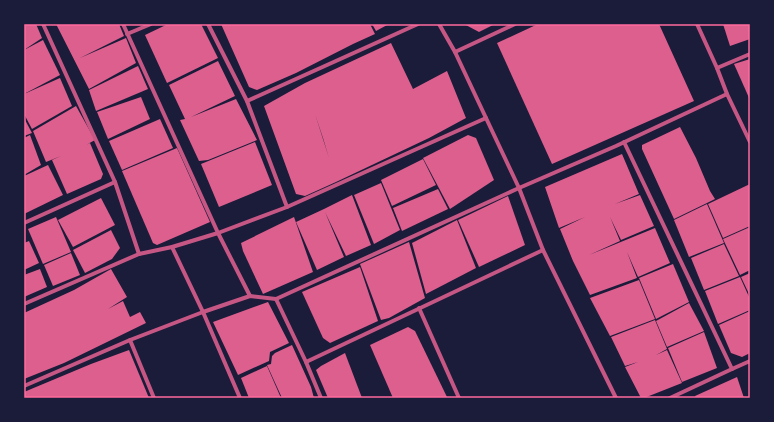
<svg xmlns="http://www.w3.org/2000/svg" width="774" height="422" font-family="'Fira Sans',sans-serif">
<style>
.building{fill:#dd5f8e;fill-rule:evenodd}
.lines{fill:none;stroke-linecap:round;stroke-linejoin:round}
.minor{stroke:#c65784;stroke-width:4}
.neatline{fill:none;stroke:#ff6b9d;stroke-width:1.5}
</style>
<rect width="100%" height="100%" fill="#1b1b3a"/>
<g class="building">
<path d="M24,24H36L42,38L24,50Z"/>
<path d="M56,24H119L124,36L80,58L126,38L136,63L89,89Z"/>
<path d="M168,24H201L218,58L167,83L145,35Z"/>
<path d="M221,24H370L375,34L353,44L296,73L257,90L249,87Z"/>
<path d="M372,24H389L376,31Z"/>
<path d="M464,24H495L479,32Z"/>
<path d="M538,24H659L694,101L552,164L497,43Z"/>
<path d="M723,24H750V39L730,46Z"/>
<path d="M43,40L60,75L24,94V50Z"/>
<path d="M391,43L413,89L447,71L466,118L429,138L336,182L305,196L296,194L264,106L305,83ZM315,114L323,138L329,158Z"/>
<path d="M750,59V100L734,64Z"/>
<path d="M218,61L235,96L191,117L236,99L257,140L208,160L199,161L180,120L185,119L169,85Z"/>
<path d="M138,66L148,89L96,111L89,90Z"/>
<path d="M60,78L72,106L32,129L24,114V94Z"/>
<path d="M141,97L150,119L108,139L97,112Z"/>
<path d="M76,106L95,140L86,145L90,143L103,174L101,179L67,194L52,160L61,156L46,162L33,131Z"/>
<path d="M24,118L32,133L24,136Z"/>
<path d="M160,119L173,148L122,170L109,141Z"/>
<path d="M680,127L696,158L710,191L715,199L707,203L706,202L707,203L674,219L642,149V145Z"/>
<path d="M30,135L41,165L24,175V138Z"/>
<path d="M468,135L476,138L494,180L450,209L423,158Z"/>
<path d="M255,142L272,185L219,207L201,164Z"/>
<path d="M177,148L210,222L157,245L153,243L122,171Z"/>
<path d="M622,154L639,194L615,204L640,195L654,226L621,240L610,217L620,241L589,255L655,228L670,263L638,277L627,252L637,278L590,295L573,261L560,229L585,217L559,228L545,187Z"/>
<path d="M423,159L436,185L392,206L381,180Z"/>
<path d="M48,165L63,195L24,214V176Z"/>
<path d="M381,183L400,230L374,244L354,195Z"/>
<path d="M750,184V226L723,238L708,204Z"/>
<path d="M438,189L448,209L402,231L393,208Z"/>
<path d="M352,195L371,245L346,256L325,212L344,257L317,270L296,222L324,209Z"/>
<path d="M508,196L525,245L479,267L458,220Z"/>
<path d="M101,198L115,225L73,247L58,220Z"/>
<path d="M707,204L724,243L689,257L674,220Z"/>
<path d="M56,217L71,252L43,264L28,229Z"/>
<path d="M294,217L313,272L263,294L243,251L241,243Z"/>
<path d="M457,220L476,268L426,294L412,243Z"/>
<path d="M750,227V270L740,275L723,239Z"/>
<path d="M111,230L120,248L112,259L85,273L73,250Z"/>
<path d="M29,241L39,263L24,270V243Z"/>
<path d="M409,242L425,298L389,318L381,320L360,264Z"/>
<path d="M724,244L739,276L704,290L691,258Z"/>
<path d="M71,253L80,275L53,286L44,265Z"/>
<path d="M673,264L689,302L656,319L639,278Z"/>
<path d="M360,267L378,321L330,343L323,338L302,292Z"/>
<path d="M40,269L47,287L24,297V275Z"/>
<path d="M111,269L127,297L108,309L123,301L130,317L140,312L146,323L64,363L24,379V313L74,290Z"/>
<path d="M750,273V296L741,277Z"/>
<path d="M740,277L750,299V310L718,324L705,291Z"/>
<path d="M639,280L655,319L610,336L590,298Z"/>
<path d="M268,302L289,343L270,352L269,361L238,375L213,322Z"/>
<path d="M689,303L704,331L667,347L656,321Z"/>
<path d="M750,311V353L742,357L731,353L719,325Z"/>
<path d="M655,320L667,349L656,355L667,350L682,383L644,398H641L625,367L638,362L625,366L611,337Z"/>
<path d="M408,327L415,331L447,397L444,398H393L370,345Z"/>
<path d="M704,332L717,368L682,382L668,348Z"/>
<path d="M292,345L311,387L314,398H282L267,365L271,364L272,356L275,353Z"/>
<path d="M129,350L149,398H24V392L91,364Z"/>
<path d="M345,353L362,398H328L316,370L321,366Z"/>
<path d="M267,366L281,398H249L241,378Z"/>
<path d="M737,377L744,398H696L695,396Z"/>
</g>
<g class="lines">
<g class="minor">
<path d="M43,24L115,182L139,254"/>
<path d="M123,24L218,233L250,296"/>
<path d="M208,24L247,101L287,207"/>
<path d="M439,24L455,52L486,118L519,188L543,250L616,398"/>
<path d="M697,24L717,68L727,94L750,142"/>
<path d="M127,34L151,24"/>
<path d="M455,52L515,24"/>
<path d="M717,68L750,54"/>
<path d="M247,101L418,24"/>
<path d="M624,142L732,369"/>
<path d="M24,223L115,182"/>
<path d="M172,247L203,312L240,398"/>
<path d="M276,299L306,362L321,398"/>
<path d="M24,304L139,254L172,247L218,233L287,207L486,118"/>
<path d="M419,308L459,398"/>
<path d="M130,340L154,398"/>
<path d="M306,362L543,250"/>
<path d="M24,386L130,340L203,312L250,296L276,299L519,188L616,146L727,94"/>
<path d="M670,398L732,369L750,361"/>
</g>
</g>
<rect width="774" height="422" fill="none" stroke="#1b1b3a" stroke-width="50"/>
<rect x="25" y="25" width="724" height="372" class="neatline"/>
</svg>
